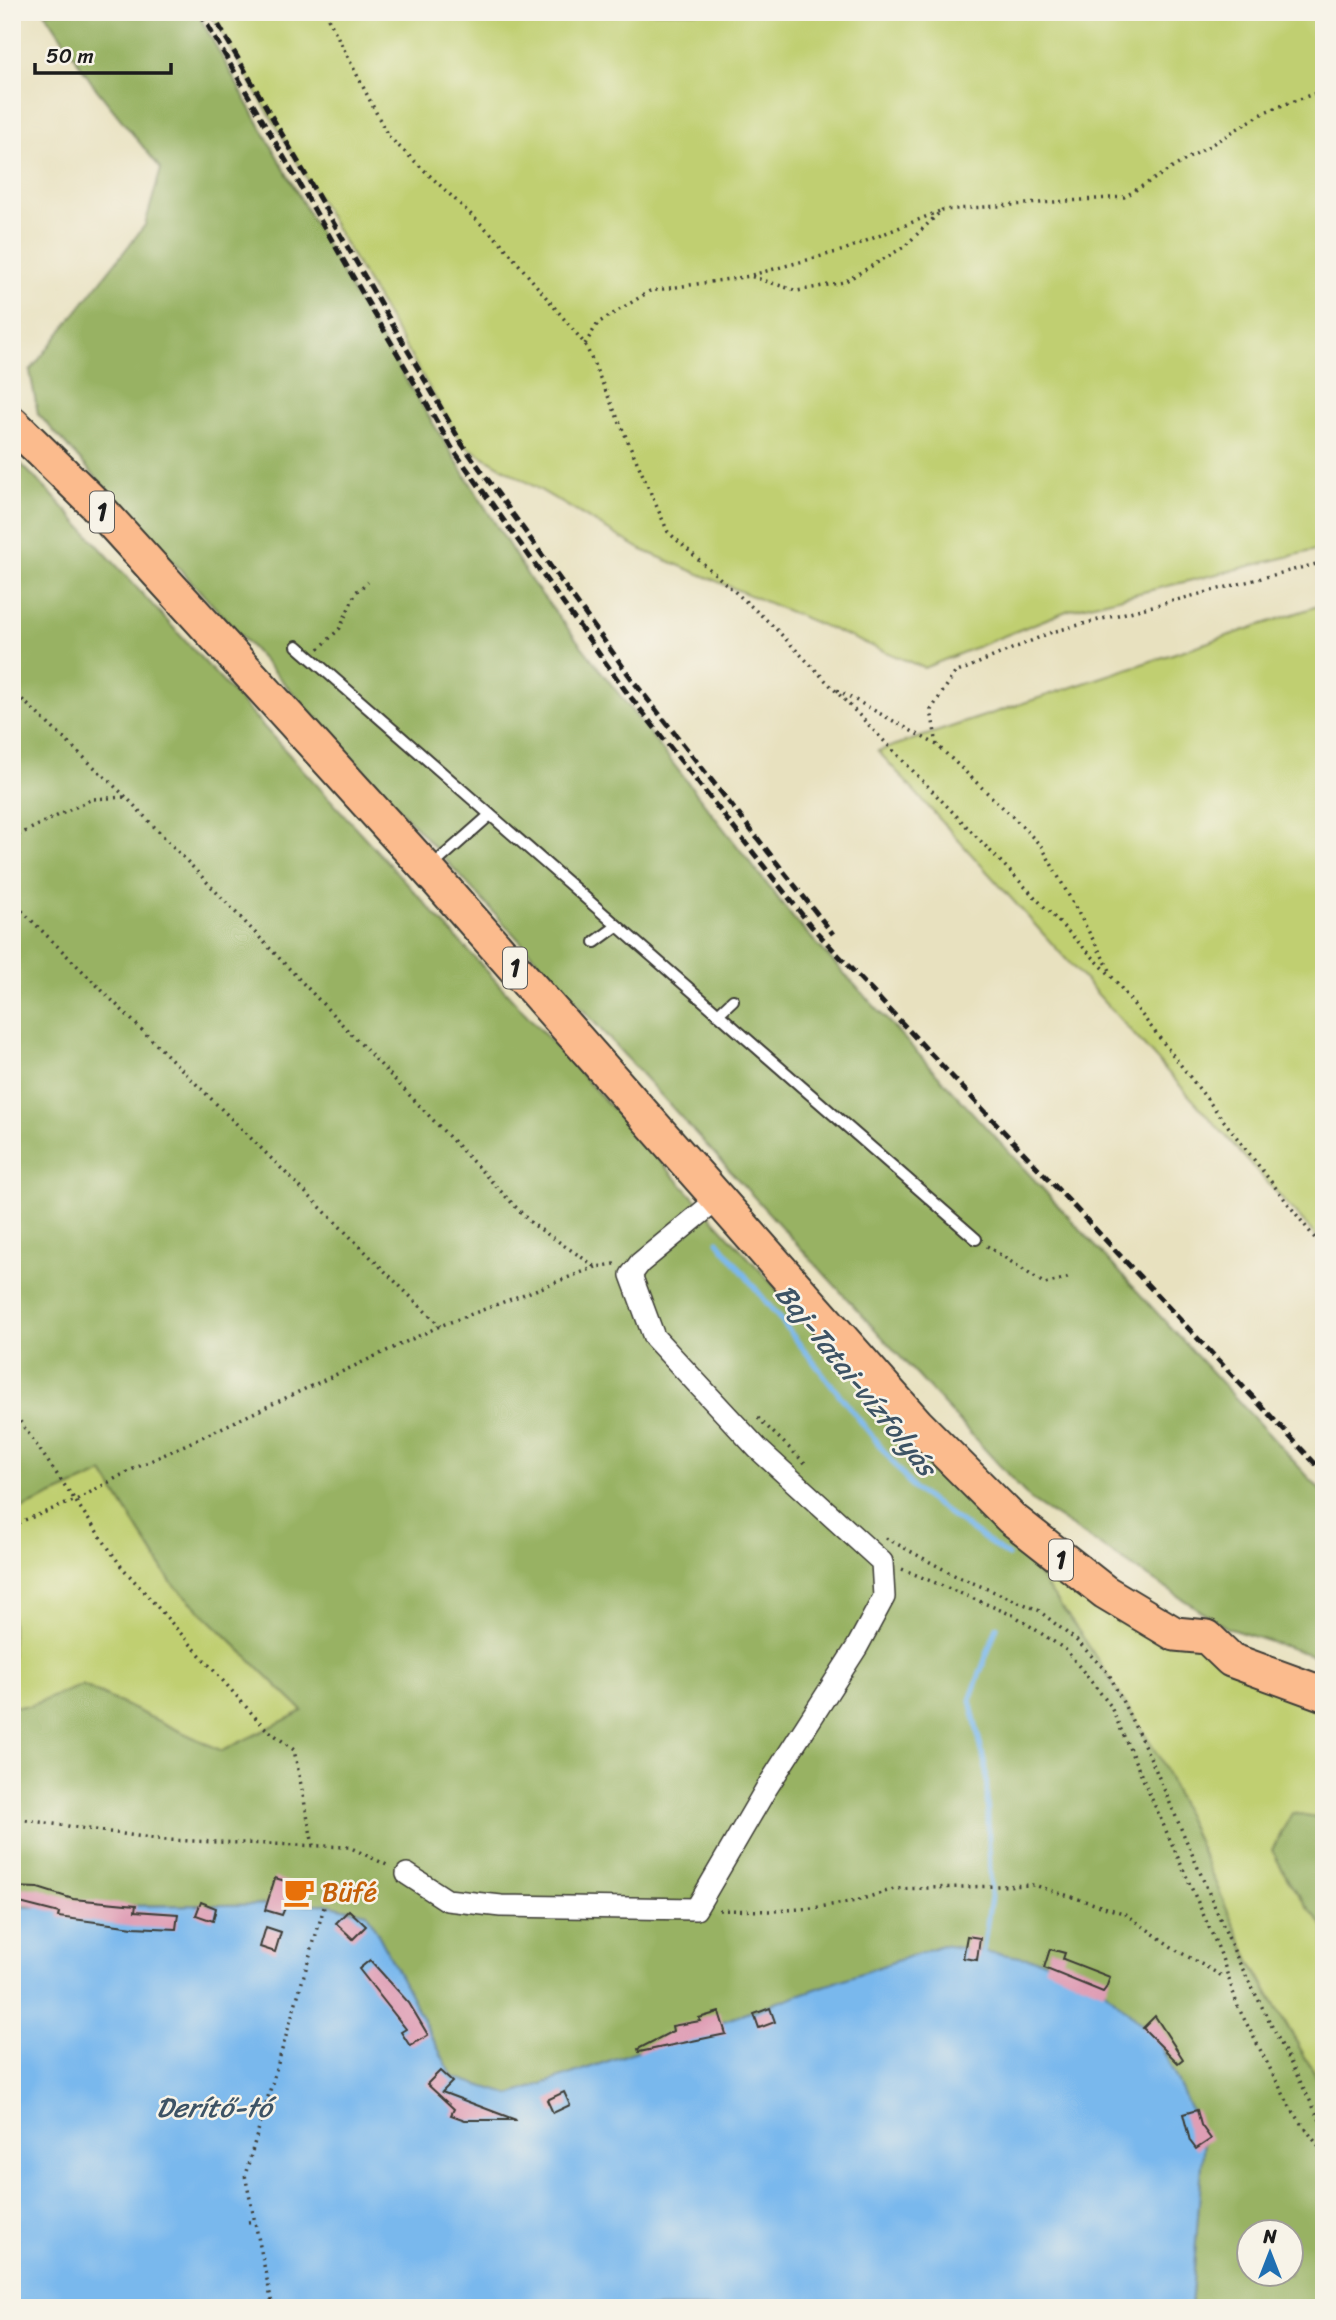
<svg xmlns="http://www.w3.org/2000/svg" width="1336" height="2320" font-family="Sriracha,sans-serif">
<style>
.green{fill:#c0cf71;stroke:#6e7646;stroke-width:2}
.forest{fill:#98b263;stroke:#5a6740;stroke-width:2;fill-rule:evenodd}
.water{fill:#79b8ed;stroke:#4a6a84;stroke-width:2}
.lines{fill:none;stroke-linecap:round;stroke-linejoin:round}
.stream{stroke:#79b8ed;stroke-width:5}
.building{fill:#df9eb5}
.lane-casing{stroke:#3b3a34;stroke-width:14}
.street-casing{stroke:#3b3a34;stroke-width:24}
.primary-casing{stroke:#3b3a34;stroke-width:37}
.path{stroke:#3b3a34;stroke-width:3.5;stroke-dasharray:2 5;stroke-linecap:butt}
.lane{stroke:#fff;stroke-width:10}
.street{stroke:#fff;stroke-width:21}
.primary{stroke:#fbbb8d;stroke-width:33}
.rail{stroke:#1c1c1c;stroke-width:5;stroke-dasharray:10 5;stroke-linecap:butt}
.labels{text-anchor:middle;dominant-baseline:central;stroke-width:5;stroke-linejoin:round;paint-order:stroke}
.shield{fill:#f7f3e8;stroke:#5e5c59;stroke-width:2}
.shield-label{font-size:24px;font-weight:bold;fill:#1c1c1c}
.food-label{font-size:26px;fill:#c56008;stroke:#f7f3e8;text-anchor:start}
.water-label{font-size:28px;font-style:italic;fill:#3d5365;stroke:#f7f3e8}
</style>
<rect width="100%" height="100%" fill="#f7f3e8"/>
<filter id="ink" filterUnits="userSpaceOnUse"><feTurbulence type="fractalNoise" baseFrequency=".0143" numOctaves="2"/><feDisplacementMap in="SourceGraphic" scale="14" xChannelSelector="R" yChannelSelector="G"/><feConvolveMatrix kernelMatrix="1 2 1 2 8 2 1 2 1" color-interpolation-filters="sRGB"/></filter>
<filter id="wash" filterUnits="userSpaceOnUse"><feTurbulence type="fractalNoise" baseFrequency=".00686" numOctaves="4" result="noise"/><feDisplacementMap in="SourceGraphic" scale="28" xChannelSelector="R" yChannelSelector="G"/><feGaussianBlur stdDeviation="1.57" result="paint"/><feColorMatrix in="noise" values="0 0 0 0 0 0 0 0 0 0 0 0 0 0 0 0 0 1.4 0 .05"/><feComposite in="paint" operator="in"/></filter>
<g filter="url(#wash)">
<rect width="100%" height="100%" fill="#e8e1bf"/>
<g class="green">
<path d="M216,12H1324V548L1069,610L924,668L642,550L462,444L213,18Z"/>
<path d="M1324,604V1245L878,751Z"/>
<path d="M103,1473L171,1582L304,1712L222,1751L82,1685L30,1706H12V1513Z"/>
<path d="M1004,1528L1075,1571L1324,1694V2090Z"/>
</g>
<g class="forest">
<path d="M45,12H197L359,304L531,581L794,919L1324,1494V1659L1227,1628L1032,1501L38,414L30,371L145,225L161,169L94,86Z"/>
<path d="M12,455L53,496L841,1359L1002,1524L1085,1640L1161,1760L1252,1965L1324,2090V2308H1191L1204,2138L942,1945L511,2095L453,2078L367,1913L325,1904L12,1907V1706H30L82,1685L222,1751L303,1711L171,1582L103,1473L12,1513ZM1248,2232H1290V2274H1248Z"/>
<path d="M1292,1813L1324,1818V1928L1289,1882L1272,1850Z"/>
</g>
<path class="water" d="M325,1904L367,1913L453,2077L511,2095L942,1945L1079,1966L1158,2040L1204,2138L1191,2308H12V1907Z"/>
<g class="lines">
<g class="stream">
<path d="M718,1241L914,1489L1008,1556"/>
<path d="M982,1957L991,1897L986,1769L970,1700L997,1627"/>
</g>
</g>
<g id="blocks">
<g class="building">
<path d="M275,1878L295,1884L282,1915L265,1910Z"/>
<path d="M12,1887L38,1888L73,1899L136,1905L135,1911L178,1914L176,1929L133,1927L58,1917L59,1913L12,1901Z"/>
<path d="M201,1902L216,1908L213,1921L196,1915Z"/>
<path d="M349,1910L366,1926L353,1939L336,1923Z"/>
<path d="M266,1927L281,1932L275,1952L260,1947Z"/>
<path d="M967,1936L980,1938L977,1960L963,1958Z"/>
<path d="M1050,1949L1065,1953L1063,1959L1110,1977L1106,1988L1103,1992L1044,1968Z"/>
<path d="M370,1960L409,2003L428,2035L410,2046L401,2032L406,2029L359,1969Z"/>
<path d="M770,2008L775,2022L759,2028L754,2014Z"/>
<path d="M719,2012L726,2034L639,2052L638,2049L673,2031L672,2026L700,2021L699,2018Z"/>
<path d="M1155,2016L1183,2059L1178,2063L1143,2028Z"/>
<path d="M440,2071L452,2082L442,2092L516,2120H465L451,2115L454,2109L427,2084Z"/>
<path d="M564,2092L570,2105L553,2113L547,2100Z"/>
<path d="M1197,2110L1201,2125L1211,2139L1196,2149L1190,2141L1183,2114Z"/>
</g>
</g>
</g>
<g filter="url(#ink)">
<use href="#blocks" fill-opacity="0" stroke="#3b3a34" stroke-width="2"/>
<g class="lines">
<defs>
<g id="lane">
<path d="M297,646L976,1239"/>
<path d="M430,868L490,815"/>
<path d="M595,942L617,926"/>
<path d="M718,1014L733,1000"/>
</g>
<path id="street" d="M407,1874L447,1900L501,1906L696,1909L766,1789L857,1647L884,1597L882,1562L758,1449L654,1337L631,1275L640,1263L718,1199"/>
<path id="primary" d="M12,423L95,504L428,870L917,1424L1011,1518L1105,1592L1175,1634L1207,1637L1231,1660L1324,1694"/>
</defs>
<use href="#lane" class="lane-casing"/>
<use href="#street" class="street-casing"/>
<use href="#primary" class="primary-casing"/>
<g class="path">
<path d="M325,12L388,136L501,243L585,344L668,532L771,624L1114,979L1324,1250"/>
<path d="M752,275L844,250L940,211"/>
<path d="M585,344L598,323L650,291L750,276L797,291L844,282L904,247L942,210L1124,197L1267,111L1324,90"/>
<path d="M319,649L340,628L356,592L368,582"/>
<path d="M12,690L126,797L531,1223L596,1267L615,1264"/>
<path d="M837,690L937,745L1016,820L1042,847L1112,974"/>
<path d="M937,745L931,710L955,673L1052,632L1324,562"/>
<path d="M12,838L92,799L126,797"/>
<path d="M12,901L440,1326"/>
<path d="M987,1246L1045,1284L1071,1277"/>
<path d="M12,1410L121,1566L264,1727L294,1750L313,1845"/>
<path d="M758,1418L806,1464"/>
<path d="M12,1525L76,1500L129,1471L440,1326L596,1267"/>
<path d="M886,1538L954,1575L1038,1610L1077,1641L1109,1674L1150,1757L1238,1960L1324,2128"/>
<path d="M902,1569L1015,1616L1066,1650L1110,1705L1220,1952L1238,2007L1290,2107L1324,2154"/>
<path d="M12,1818L165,1840L349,1847L389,1866"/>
<path d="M719,1910L774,1911L813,1908L856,1901L894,1889L1034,1885L1126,1914L1176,1950L1224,1977"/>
<path d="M248,2222L255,2221"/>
<path d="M273,2308L245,2175L325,1904"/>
</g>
<use href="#lane" class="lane"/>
<use href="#street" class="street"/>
<use href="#primary" class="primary"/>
<g class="rail">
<path d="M200,12L452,448L625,690L811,926L1324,1473"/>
<path d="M211,12L462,444L634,682L833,934"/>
</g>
</g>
</g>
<defs>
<symbol id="cafe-bare" viewBox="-9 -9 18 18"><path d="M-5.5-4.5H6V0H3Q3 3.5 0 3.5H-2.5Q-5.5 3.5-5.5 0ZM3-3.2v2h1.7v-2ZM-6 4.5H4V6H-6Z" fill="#e8710a" stroke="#f7f3e8" stroke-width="2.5" paint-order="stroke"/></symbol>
</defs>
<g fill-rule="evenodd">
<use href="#cafe-bare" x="277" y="1870" width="44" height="44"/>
</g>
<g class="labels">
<g class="shield">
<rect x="90" y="491.5" width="24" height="41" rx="5"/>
<rect x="503" y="947.5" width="24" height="41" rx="5"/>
<rect x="1049" y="1539.5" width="24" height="41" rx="5"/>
</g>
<g class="shield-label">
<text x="102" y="512">1</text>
<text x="515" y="968">1</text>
<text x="1061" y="1560">1</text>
</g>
<g class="food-label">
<text x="322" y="1892">Büfé</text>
</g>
<g class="water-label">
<text transform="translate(856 1380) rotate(51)">Baj-Tatai-vízfolyás</text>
<text x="214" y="2107">Derítő-tó</text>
</g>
</g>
<rect width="1336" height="2320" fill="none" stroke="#f7f3e8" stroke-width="42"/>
<g transform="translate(1270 2253)"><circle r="33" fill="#f7f3e8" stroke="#9f9d96" stroke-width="2"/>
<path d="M0-5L12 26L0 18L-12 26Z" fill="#1f6fb2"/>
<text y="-10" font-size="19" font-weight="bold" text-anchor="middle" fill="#1c1c1c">N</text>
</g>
<path d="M35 63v10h136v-10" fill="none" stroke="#1c1c1c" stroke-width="3.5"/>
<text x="46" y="63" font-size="21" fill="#1c1c1c" stroke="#f7f3e8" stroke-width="5" paint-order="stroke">50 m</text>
</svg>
